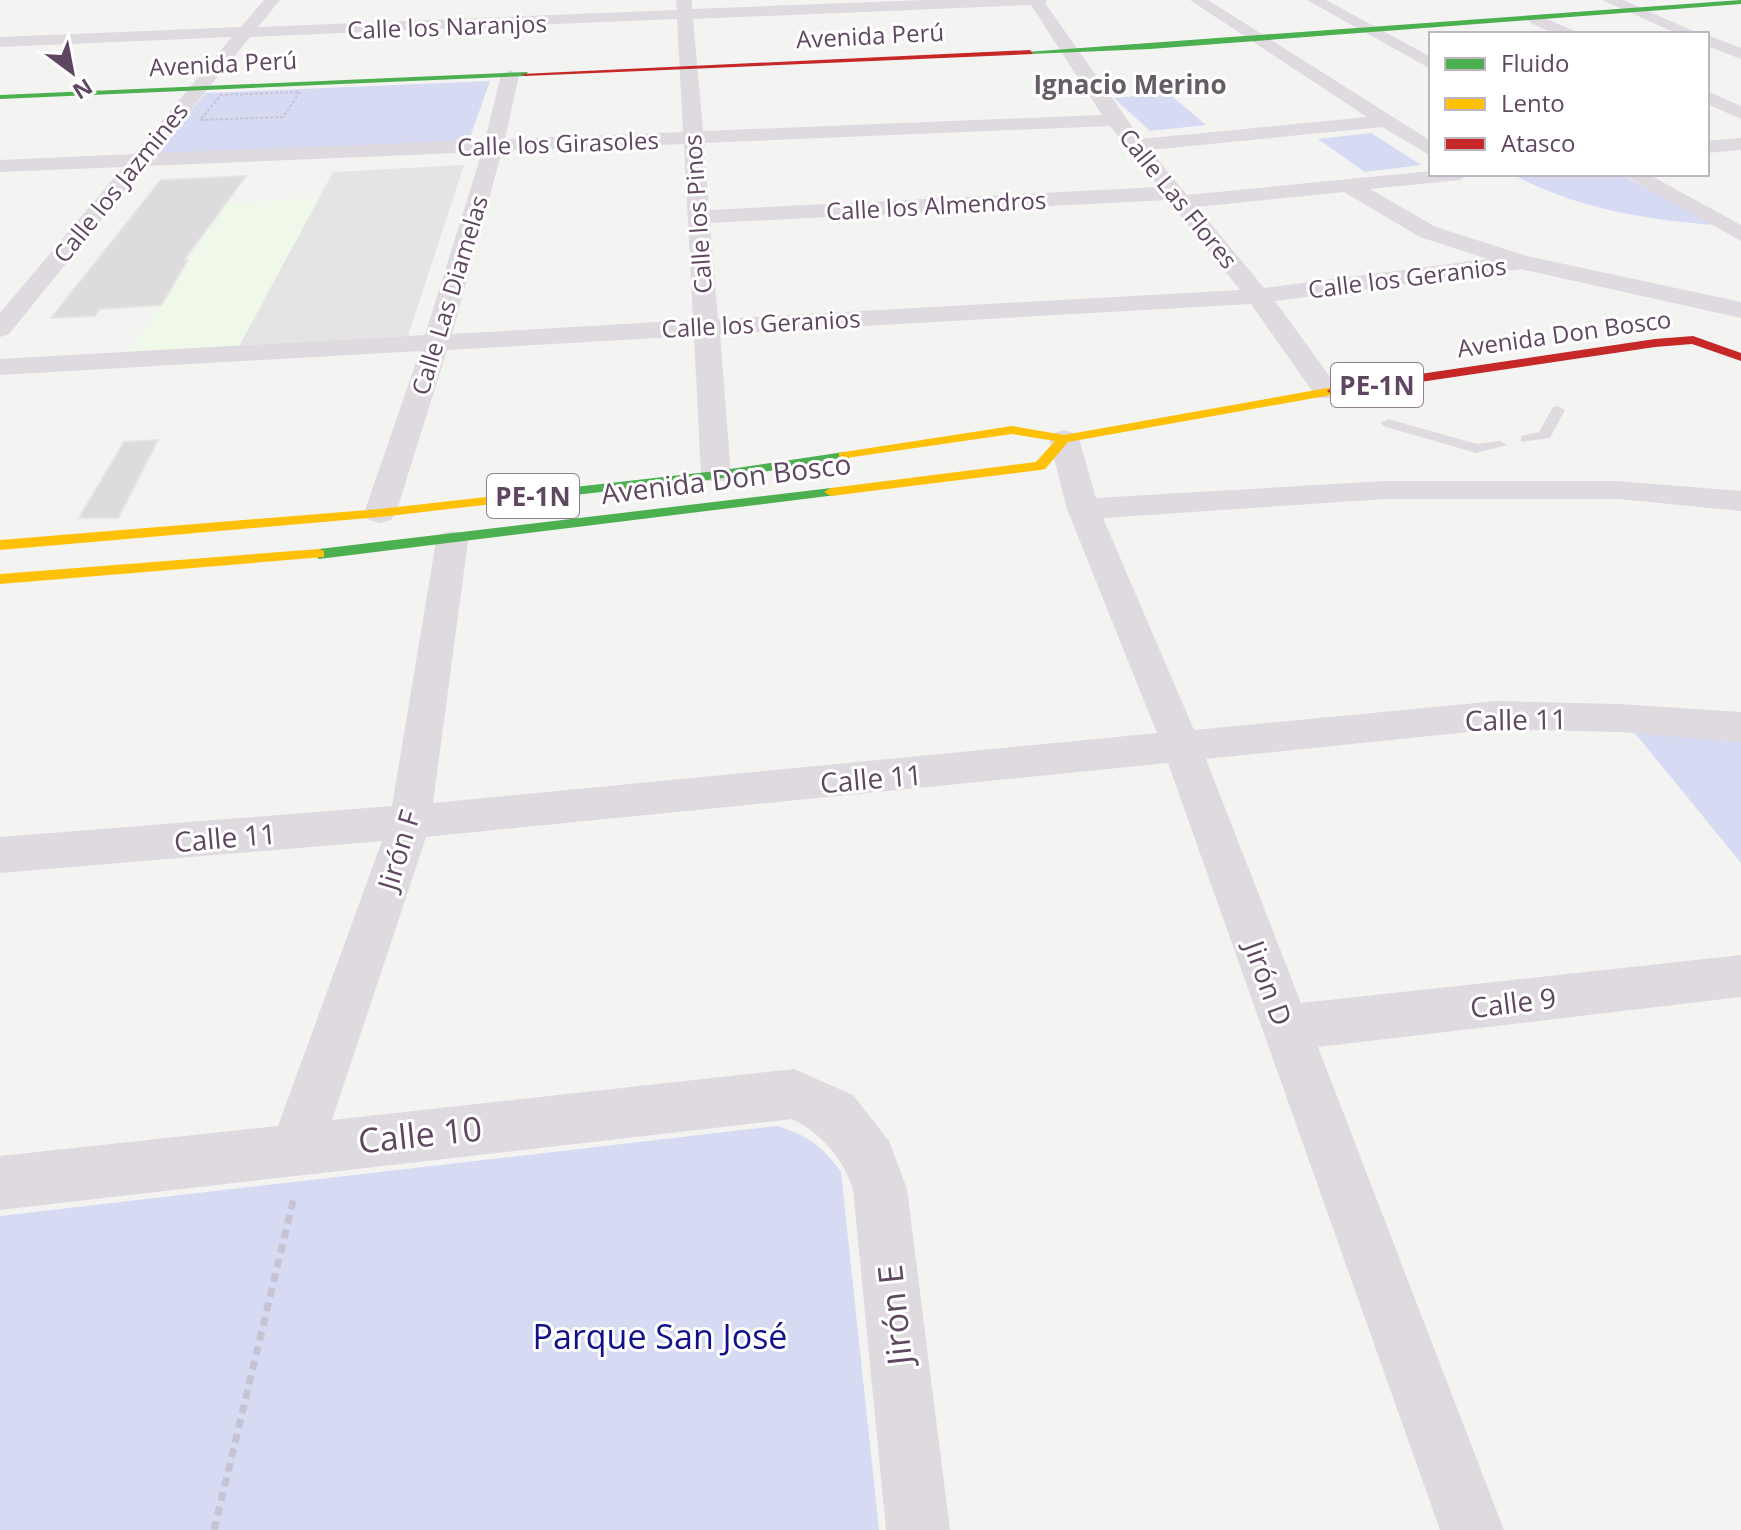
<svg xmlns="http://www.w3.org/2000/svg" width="1741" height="1530" font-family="'Open Sans',sans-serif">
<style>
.education{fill:#e5e4e5}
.medical{fill:#f0f8e9}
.green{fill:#d6daf3}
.building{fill:#dedbde;stroke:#e5e4e5;stroke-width:2}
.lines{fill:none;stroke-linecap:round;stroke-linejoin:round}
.path-far1{stroke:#c6c3d2;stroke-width:2;stroke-dasharray:3 2;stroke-linecap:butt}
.path{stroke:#c6c3d2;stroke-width:7;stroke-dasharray:9 6;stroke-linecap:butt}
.lane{fill:#dfdadf;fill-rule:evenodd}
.street{fill:#dfdadf;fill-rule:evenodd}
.fast{fill:#4caf50;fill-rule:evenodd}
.slow{fill:#ffc107;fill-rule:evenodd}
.jam{fill:#c62828;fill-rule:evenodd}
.labels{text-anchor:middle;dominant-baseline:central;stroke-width:6;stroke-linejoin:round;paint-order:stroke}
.far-street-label{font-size:24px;fill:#604761;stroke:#fff}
.far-neighbourhood-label{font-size:26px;font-weight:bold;fill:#675d67;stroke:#fff}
.shield{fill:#fff;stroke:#907e90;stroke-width:2}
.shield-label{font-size:26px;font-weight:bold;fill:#604761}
.street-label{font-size:28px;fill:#604761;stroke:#fff}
.near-street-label{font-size:34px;fill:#604761;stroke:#fff}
.near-park-label{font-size:34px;fill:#10128a;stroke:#fff}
</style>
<rect width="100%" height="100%" fill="#f3f3f2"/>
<path class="education" d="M464,165L408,336L239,346L333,172Z"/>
<path class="medical" d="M319,198L239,346L129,352L226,203Z"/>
<g class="green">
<path d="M490,81L468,143L151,157L206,93Z"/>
<path d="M1168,93L1206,125L1150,131L1114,98Z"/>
<path d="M1371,133L1421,165L1365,172L1318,139Z"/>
<path d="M1512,174H1620L1717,225C1646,220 1575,208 1512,174Z"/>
<path d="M1635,733L1741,742V863Z"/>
<path d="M777,1126C807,1135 823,1147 841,1172L879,1530H0V1216Z"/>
</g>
<g class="building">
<path d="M246,176L184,260H188L161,305L100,309L95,316L51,318L161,180Z"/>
<path d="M158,440L118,518H79L124,442Z"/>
</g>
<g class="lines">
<path class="path-far1" d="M300,92L283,117L200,120L221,95Z"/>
<path class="path" d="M214,1530L294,1197"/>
<g class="lane">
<path d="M1558,406L1565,410L1550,438L1521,442V436L1539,432L1553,407Z"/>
<path d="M1388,419L1477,444L1500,441L1507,445L1476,453L1383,426L1381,423Z"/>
</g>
<g class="street">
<path d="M264,0H280L258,27L677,10L676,0H692V9L925,0H1047L1045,3L1141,139L1367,117L1190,0H1208L1431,141V156L1382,127L1150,150L1187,195L1431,171V174H1470L1460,180L1370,189L1436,227L1527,256L1741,302V318L1521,269L1275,301L1341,392L1337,398H1317L1251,304L720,334L731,475L727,481H705L701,475L694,336L447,350L396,513L391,520L380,523L369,520L364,513L420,351L0,375V359L425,335L482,152L145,166L9,334L0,337V313L123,167L0,172V160L134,154L232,37L0,47V37L241,27ZM1031,5L1102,115L703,131L693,19ZM677,19L683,132L505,139L519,75L510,70L501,75L485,140L156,153L250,37ZM1110,126L1159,187L709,210L704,143ZM684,144L693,320L452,334L502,151ZM1344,192L1420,237L1488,259L1264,288L1197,207ZM1168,200L1240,290L718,319L710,223Z"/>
<path d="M1307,0H1326L1431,57V69Z"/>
<path d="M1602,0H1623L1700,34H1678Z"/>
<path d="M1537,15L1575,31L1577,34H1555L1531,23L1529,20Z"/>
<path d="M1707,35L1741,48V59L1707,46Z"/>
<path d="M1707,91L1741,106V119L1707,104Z"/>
<path d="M1741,138V150L1707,153V141Z"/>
<path d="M1622,174H1648L1741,225V241Z"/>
<path d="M1064,430L1074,433L1079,439L1096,498L1386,481H1618L1741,491V511L1618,499H1386L1103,518L1194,730L1497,701L1619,704L1741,712V742L1619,732L1497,729L1206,759L1301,1003L1741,955V997L1318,1047L1504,1530H1440L1168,763L426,837L332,1120L794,1069L853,1095L889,1141L907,1189L950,1530H886L853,1189C843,1158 821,1133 792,1119L0,1210V1156L278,1126L382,841L0,873V837L392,806L436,541L440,534L452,531L464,534L468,541L433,803L1157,733L1067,509L1049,439L1054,433Z"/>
</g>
<g class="fast">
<path d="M1741,0V4L1150,49L1030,54L1026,52Z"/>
<path d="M528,72L525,76L0,99V95Z"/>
<path d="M844,452L849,453V459L716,479L522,501L515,497L522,493L716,471Z"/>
<path d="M831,488L836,489V495L319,559L312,554L319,549Z"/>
</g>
<g class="slow">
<path d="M1333,387L1339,391L1337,394L1068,442L1045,469L1040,470L831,496L824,492L831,488L1036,462L1055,441L1012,434L839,459V453L844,452L1012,426L1064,435Z"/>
<path d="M522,493L529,497L527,500L380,517L0,550V540L380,509Z"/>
<path d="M319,549L324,551V557L0,584V574Z"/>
</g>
<g class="jam">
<path d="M1030,50L1033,54L525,76L521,74Z"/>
<path d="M1693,336L1741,353V361L1692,344L1655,347L1333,395L1327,391L1333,387L1655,339Z"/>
</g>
</g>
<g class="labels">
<g class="far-street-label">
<text transform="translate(447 26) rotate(-2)">Calle los Naranjos</text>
<text transform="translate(870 35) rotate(-3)">Avenida Perú</text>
<text transform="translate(223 63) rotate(-3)">Avenida Perú</text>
<text transform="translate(558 143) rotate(-2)">Calle los Girasoles</text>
<text transform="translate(120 182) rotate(-51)">Calle los Jazmines</text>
<text transform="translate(1179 198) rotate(51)">Calle Las Flores</text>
<text transform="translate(936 205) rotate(-3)">Calle los Almendros</text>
<text transform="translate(697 214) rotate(-94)">Calle los Pinos</text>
<text transform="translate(1407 277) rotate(-7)">Calle los Geranios</text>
<text transform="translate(449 295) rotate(-73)">Calle Las Diamelas</text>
<text transform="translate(761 323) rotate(-3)">Calle los Geranios</text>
<text transform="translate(1564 333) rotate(-8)">Avenida Don Bosco</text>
</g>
<g class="far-neighbourhood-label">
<text x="1130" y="84">Ignacio Merino</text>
</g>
<g class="shield">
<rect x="1331" y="363" width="92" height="44" rx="6"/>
<rect x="487" y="474" width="92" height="44" rx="6"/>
</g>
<g class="shield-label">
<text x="1377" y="385">PE-1N</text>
<text x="533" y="496">PE-1N</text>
</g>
<g class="street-label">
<text transform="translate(726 478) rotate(-7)">Avenida Don Bosco</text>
<text transform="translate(1516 719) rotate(-1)">Calle 11</text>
<text transform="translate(871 778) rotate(-5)">Calle 11</text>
<text transform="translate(225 837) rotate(-5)">Calle 11</text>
<text transform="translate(398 850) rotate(-73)">Jirón F</text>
<text transform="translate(1269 983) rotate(70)">Jirón D</text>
<text transform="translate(1513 1002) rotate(-7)">Calle 9</text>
</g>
<g class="near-street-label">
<text transform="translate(420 1134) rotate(-6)">Calle 10</text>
<text transform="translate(894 1315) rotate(-96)">Jirón E</text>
</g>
<g class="near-park-label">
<text x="660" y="1336">Parque San José</text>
</g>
</g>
<rect x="1429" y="32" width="280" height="144" fill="#ffffff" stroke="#bfb5c0" stroke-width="2"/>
<rect x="1445" y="58" width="40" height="12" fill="#4caf50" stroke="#bfb5c0" stroke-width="2"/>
<text x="1501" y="72" font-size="24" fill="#604761">Fluido</text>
<rect x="1445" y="98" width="40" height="12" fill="#ffc107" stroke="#bfb5c0" stroke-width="2"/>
<text x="1501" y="112" font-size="24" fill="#604761">Lento</text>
<rect x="1445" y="138" width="40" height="12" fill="#c62828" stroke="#bfb5c0" stroke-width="2"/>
<text x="1501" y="152" font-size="24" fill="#604761">Atasco</text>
<g transform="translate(72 72) rotate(148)" stroke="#ffffff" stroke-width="6" paint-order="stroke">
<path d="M0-6L14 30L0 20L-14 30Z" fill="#604761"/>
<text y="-12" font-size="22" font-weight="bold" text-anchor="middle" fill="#604761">N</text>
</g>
</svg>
